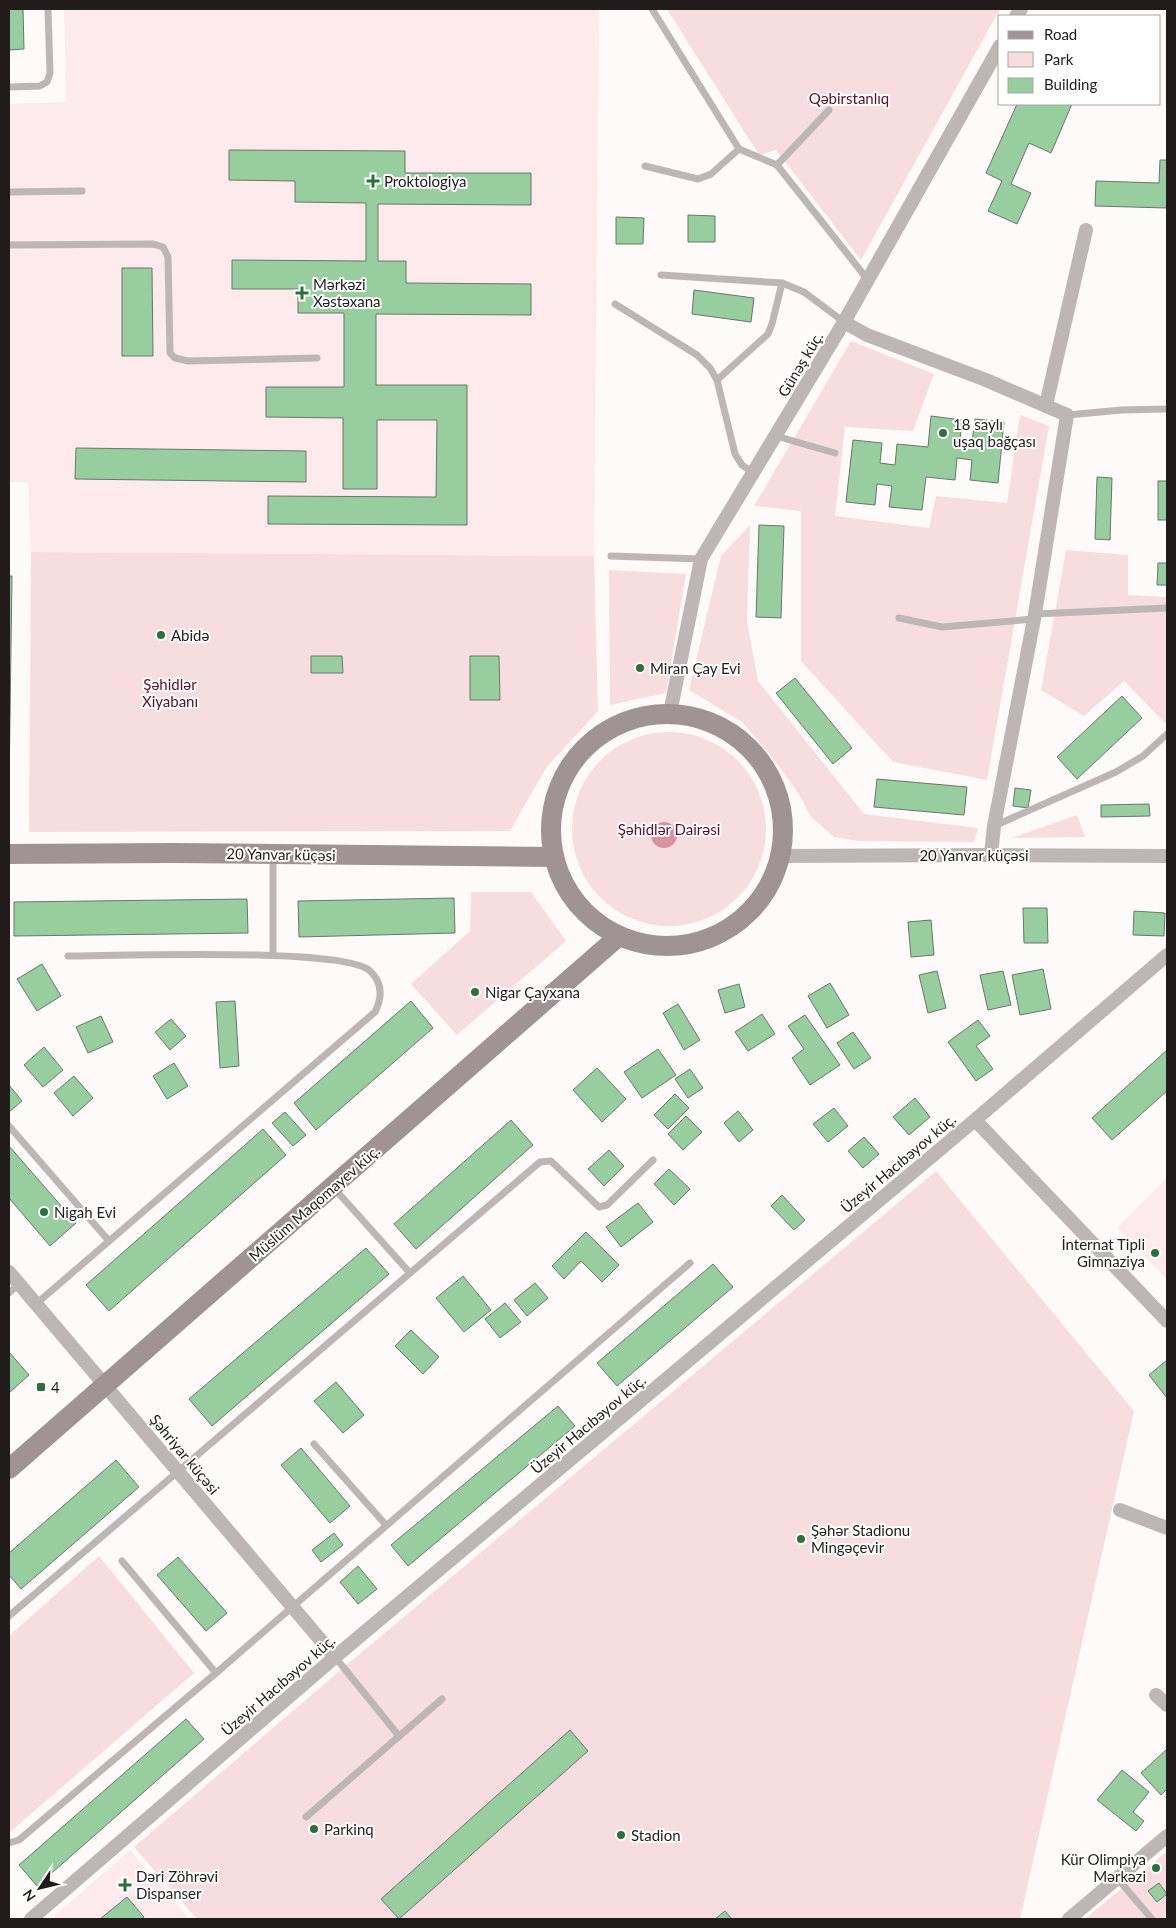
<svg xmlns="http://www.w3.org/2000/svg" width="1176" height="1928" font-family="Lato,sans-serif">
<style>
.built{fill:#fceaec}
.green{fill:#f8dde0}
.water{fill:#da939e}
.building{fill:#97cd9f;stroke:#6a766b}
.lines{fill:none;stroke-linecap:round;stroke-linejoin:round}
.service{stroke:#beb5b6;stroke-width:7}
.minor{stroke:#beb5b6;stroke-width:14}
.secondary{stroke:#a09395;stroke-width:20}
.poi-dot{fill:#2b6f3a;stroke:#fff;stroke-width:2}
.labels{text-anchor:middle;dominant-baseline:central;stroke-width:4;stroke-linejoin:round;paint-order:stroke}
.park-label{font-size:15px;fill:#620d27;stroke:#fff}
.poi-label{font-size:15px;fill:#211b1b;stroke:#fff;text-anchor:start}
.street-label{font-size:15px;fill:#211b1b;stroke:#fff}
</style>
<rect width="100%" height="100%" fill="#fefafa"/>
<g class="built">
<path d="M64,9H599L594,556L31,552L28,482H9V104L66,102Z"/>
<path d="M1167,1178V1279L1117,1228Z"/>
<path d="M130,1850L189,1919H51Z"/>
</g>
<g class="green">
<path d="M667,9H1000L861,260L776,150L759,155Z"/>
<path d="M851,341L934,374L913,431L845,427L835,516L929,528L936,496L1007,503L1020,415L1049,426L987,780L893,762L801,661V511L754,506Z"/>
<path d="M750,525L747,621L758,681L864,814L978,828L974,842L858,841L834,837L811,817L799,794L772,757L742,722L689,690L721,556Z"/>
<path d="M1066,550L1128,555V595L1167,597V721L1165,723L1124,681L1084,716L1041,690Z"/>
<path d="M31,552L594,556L598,711L546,768L510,831L29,832Z"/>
<path d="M609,570L686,574L666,693L610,705Z"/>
<circle cx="669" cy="829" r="97"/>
<path d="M1077,815L1085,837L1012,838Z"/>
<path d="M471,892H531L566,941L457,1035L411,984L470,931Z"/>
<path d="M936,1171L1134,1411L1020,1919H197L134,1847L343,1668Z"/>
<path d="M99,1556L194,1673L10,1832L9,1636Z"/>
<path d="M1167,1851V1919H1085Z"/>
</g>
<circle class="water" cx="664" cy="835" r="13"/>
<g class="building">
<path d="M9,9H23L24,49L9,50Z"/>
<path d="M1017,104H1072L1051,153L1029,143L1011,184L1031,193L1017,224L988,211L1002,181L986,173Z"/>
<path d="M229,150L405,151V173H531V205L378,204V261H406V283L531,284V315L376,314V385H467V525L268,524V496L436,497L437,420H377V489H343V418L266,417V387H344V313H298V289H232V260L366,261V203L295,202V181L229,180Z"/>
<path d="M1160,160H1167V208L1095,206L1096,181L1159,183Z"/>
<path d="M688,215L715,216V242H688Z"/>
<path d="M616,217L644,218L643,244H616Z"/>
<path d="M122,268H152L153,356H122Z"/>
<path d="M694,290L754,298L751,322L692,314Z"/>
<path d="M931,416L962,420L960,440L972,442L975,419L1004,422L998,483L970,480L972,460L957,458L955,480L926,477L922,510L889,507L892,486L877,484L875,505L846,502L853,440L882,443L880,463L895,465L897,444L928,447Z"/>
<path d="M76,448L306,451V482L75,479Z"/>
<path d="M1097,477L1112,478L1110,540L1095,539Z"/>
<rect x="1158" y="481" width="9" height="39"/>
<path d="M759,525L784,526L781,618L756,617Z"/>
<path d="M1158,563H1167V585H1157Z"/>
<path d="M9,576H12L9,786Z"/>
<path d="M311,656H342L343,673H311Z"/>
<path d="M470,656H499L500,700H470Z"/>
<path d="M795,678L852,748L833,764L776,693Z"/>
<path d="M1122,696L1142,718L1077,779L1057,757Z"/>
<path d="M877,779L967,787L964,815L874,807Z"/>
<path d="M1015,788L1031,790L1028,808L1013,806Z"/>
<path d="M1149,804L1150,816L1101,817V805Z"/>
<path d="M454,898L455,933L299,937L298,901Z"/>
<path d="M247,899L248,933L14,936V902Z"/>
<path d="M1023,908H1047L1048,943H1024Z"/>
<path d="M1134,911L1165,913L1164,936L1133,935Z"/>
<path d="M931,920L934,955L911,957L908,922Z"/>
<path d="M42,964L61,996L37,1011L17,979Z"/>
<path d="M1043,969L1051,1009L1020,1015L1012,975Z"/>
<path d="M937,971L946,1008L928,1013L919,975Z"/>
<path d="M1003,971L1011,1005L988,1010L980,975Z"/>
<path d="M830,983L849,1015L827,1028L808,996Z"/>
<path d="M739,984L745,1007L725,1013L718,990Z"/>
<path d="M235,1001L239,1066L220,1068L216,1002Z"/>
<path d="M411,1001L433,1028L316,1130L294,1103Z"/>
<path d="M678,1004L700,1040L684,1050L663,1013Z"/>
<path d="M762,1014L775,1034L748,1051L735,1032Z"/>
<path d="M805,1015L840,1065L810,1085L792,1058L804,1049L788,1026Z"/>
<path d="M101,1016L113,1042L88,1053L76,1027Z"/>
<path d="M171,1019L186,1036L170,1050L155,1032Z"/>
<path d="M978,1020L990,1036L976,1046L993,1069L976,1081L948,1042Z"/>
<path d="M853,1032L871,1058L854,1069L837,1043Z"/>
<path d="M44,1047L63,1070L43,1087L24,1065Z"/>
<path d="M658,1049L676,1075L642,1098L624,1072Z"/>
<path d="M1167,1050V1091L1112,1140L1092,1118Z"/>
<path d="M174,1063L188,1086L167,1099L153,1076Z"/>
<path d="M597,1068L626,1099L602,1122L573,1090Z"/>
<path d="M690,1069L703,1088L688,1098L675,1079Z"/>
<path d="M74,1076L93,1098L73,1116L54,1093Z"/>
<path d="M9,1085L22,1101L9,1112Z"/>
<path d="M675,1094L689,1108L668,1129L654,1115Z"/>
<path d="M915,1098L930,1117L909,1135L893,1117Z"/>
<path d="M834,1108L848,1126L828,1142L813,1124Z"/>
<path d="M738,1111L753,1130L739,1142L724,1123Z"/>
<path d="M285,1112L306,1135L293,1146L272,1123Z"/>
<path d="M686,1116L702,1132L683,1150L668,1134Z"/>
<path d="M511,1120L533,1145L416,1249L394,1224Z"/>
<path d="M263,1129L286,1155L109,1311L86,1285Z"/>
<path d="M864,1137L879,1154L863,1168L848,1151Z"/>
<path d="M9,1146L76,1223L50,1246L9,1198Z"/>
<path d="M609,1150L624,1166L604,1186L588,1169Z"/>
<path d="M669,1169L690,1189L674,1205L654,1184Z"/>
<path d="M782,1195L805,1220L794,1230L771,1206Z"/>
<path d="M638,1203L653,1222L621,1247L606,1227Z"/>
<path d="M586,1232L619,1265L602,1282L581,1261L564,1279L552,1266Z"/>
<path d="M366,1248L389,1274L212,1426L189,1399Z"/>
<path d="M713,1264L733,1287L617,1386L597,1363Z"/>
<path d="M463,1276L491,1310L464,1332L436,1298Z"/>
<path d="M535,1283L548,1298L527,1316L514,1300Z"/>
<path d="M505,1303L521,1322L500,1338L485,1319Z"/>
<path d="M411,1330L439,1357L423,1374L395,1346Z"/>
<path d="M9,1352L29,1375L9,1393Z"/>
<path d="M1167,1360V1398L1149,1375Z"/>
<path d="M336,1382L364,1415L343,1433L314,1401Z"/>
<path d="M558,1406L575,1426L408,1566L391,1545Z"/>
<path d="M301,1448L350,1506L330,1523L281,1465Z"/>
<path d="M116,1460L139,1487L21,1589L9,1575V1553Z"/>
<path d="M334,1533L343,1545L321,1562L312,1550Z"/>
<path d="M178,1557L227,1613L206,1631L157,1575Z"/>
<path d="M358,1566L377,1589L358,1604L340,1582Z"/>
<path d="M186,1719L204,1739L37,1886L19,1865Z"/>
<path d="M570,1730L588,1751L399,1919L381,1899Z"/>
<path d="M1167,1749V1789L1161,1795L1141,1773Z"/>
<path d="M1122,1770L1149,1792L1133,1812L1144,1821L1136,1831L1097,1800Z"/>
<path d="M1159,1883L1167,1894L1157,1902L1148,1891Z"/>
<path d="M127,1897L144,1917L141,1919H100Z"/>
<path d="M725,1911L732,1919H715Z"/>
</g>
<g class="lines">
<g class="service">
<path d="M652,9L739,149"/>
<path d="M9,87L40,86L47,82L50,73L48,9"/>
<path d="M777,165L829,110"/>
<path d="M645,166L698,179L711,174L739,149L777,165L868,280"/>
<path d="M9,192L82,191"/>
<path d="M9,245L153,244L163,247L168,257L170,353L175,358L188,361L317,358"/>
<path d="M661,275L782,283L804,292L844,322"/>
<path d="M615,304L697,355L710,368L717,380L735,454L742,465L753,473"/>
<path d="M717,380L768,334L772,324L782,283"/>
<path d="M1067,415L1122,410L1167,409"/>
<path d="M776,436L835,453"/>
<path d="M611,556L701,559"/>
<path d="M1035,614L1167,608"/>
<path d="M899,618L942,627L1034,619"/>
<path d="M994,826L1116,772L1143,756L1167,734"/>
<path d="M273,955V855"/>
<path d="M9,1126L109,1241"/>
<path d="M333,1187L410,1273"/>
<path d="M9,1293L19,1284"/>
<path d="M36,1304L375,1012C382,998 383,983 370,971C344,947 115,956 68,956"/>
<path d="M314,1444L386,1525"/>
<path d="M122,1561L216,1673"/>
<path d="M9,1616L540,1162L551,1161L599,1207L607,1205L653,1160"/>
<path d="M335,1657L399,1736"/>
<path d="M306,1817L442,1699"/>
<path d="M9,1843L19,1840L216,1673L690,1263"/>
<path d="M1117,1878L1152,1919"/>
</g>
<g class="minor">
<path d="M1016,16L1021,9"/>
<path d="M844,322L867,335L986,380L1067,415L1035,614L994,826L991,855"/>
<path d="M1046,405L1086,230"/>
<path d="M670,713L701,559L844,322L1000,46"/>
<path d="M781,856L991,855L1167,856"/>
<path d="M975,1120L1167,1321"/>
<path d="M9,1272L335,1657"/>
<path d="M1120,1510L1167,1528"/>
<path d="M1156,1695L1167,1705"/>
<path d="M31,1919L335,1657L975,1120L1167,955"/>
<path d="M1069,1919L1167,1836"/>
</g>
<g class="secondary">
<circle cx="667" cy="830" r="116"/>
<path d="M9,854L173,853L554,857"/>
<path d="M9,1469L619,936"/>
</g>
</g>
<g class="poi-dot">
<path d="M370.5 173.5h5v5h5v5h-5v5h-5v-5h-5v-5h5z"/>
<path d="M299.5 285.5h5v5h5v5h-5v5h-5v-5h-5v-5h5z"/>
<circle cx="943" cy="433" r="5"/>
<circle cx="161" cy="635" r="5"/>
<circle cx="640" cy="668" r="5"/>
<circle cx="475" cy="992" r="5"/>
<circle cx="44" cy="1212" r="5"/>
<circle cx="1155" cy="1253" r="5"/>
<rect x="36" y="1382" width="10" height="10" rx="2.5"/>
<circle cx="801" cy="1539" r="5"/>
<circle cx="314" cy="1829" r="5"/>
<circle cx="621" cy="1835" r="5"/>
<circle cx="1156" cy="1868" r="5"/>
<path d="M122.5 1877.5h5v5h5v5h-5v5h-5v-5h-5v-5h5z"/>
</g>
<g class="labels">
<g class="park-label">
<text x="849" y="98">Qəbirstanlıq</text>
<text x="170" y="684">Şəhidlər<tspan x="170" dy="17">Xiyabanı</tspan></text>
<text x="669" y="829">Şəhidlər Dairəsi</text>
</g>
<g class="poi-label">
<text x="384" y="181">Proktologiya</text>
<text x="313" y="284">Mərkəzi<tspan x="313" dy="17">Xəstəxana</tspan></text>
<text x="953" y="424">18 saylı<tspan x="953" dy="17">uşaq bağçası</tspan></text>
<text x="171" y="635">Abidə</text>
<text x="650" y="668">Miran Çay Evi</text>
<text x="485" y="992">Nigar Çayxana</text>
<text x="54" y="1212">Nigah Evi</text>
<text x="1145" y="1244" text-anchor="end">İnternat Tipli<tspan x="1145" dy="17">Gimnaziya</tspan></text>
<text x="51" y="1387">4</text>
<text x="811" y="1530">Şəhər Stadionu<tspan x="811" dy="17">Mingəçevir</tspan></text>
<text x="324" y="1829">Parkinq</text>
<text x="631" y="1835">Stadion</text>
<text x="1146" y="1859" text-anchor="end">Kür Olimpiya<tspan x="1146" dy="17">Mərkəzi</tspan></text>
<text x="136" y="1876">Dəri Zöhrəvi<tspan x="136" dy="17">Dispanser</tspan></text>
</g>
<g class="street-label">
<text transform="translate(800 364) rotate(-59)">Günəş küç.</text>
<text transform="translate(281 854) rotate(1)">20 Yanvar küçəsi</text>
<text x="974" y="855">20 Yanvar küçəsi</text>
<text transform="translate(898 1163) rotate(-40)">Üzeyir Hacıbəyov küç.</text>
<text transform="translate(314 1203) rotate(-41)">Müslüm Maqomayev küç.</text>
<text transform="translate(588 1424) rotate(-40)">Üzeyir Hacıbəyov küç.</text>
<text transform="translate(185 1454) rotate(50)">Şəhriyar küçəsi</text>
<text transform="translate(278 1685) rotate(-41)">Üzeyir Hacıbəyov küç.</text>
</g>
</g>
<rect width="1176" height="1928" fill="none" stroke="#211b1b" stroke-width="20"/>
<rect x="998" y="15" width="162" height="90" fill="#ffffff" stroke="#a6a4a4"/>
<rect x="1008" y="31" width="25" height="8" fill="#a09395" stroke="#a6a4a4"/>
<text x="1044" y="40" font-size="15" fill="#211b1b">Road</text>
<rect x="1008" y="52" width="25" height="15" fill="#f8dde0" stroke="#a6a4a4"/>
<text x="1044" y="65" font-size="15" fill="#211b1b">Park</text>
<rect x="1008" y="78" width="25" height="15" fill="#97cd9f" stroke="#a6a4a4"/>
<text x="1044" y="90" font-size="15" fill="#211b1b">Building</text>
<g transform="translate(40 1888) rotate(235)" stroke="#ffffff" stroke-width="4" paint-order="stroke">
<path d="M0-4L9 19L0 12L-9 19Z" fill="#211b1b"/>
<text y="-8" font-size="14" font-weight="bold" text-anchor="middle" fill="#211b1b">N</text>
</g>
</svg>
